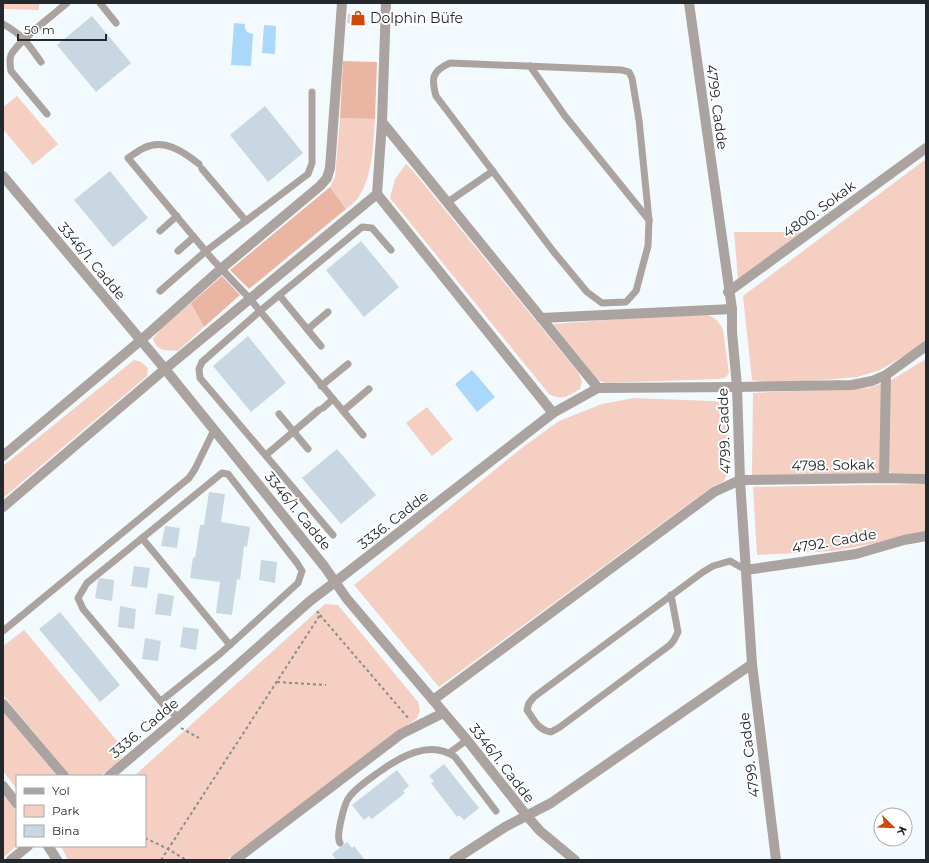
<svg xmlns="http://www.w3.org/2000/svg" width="929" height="863" font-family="Montserrat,sans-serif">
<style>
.green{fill:#f5cfc2}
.forest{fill:#ebb5a3}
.water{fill:#a9d8fa}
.building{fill:#c8d7e2}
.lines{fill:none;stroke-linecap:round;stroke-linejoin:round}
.path{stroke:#868d91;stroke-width:2;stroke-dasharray:3 3;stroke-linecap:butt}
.service{stroke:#aba3a0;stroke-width:7}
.minor{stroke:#aba3a0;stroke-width:10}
.tertiary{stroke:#aba3a0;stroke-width:10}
.labels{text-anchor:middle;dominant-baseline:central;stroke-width:4;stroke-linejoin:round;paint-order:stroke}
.poi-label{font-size:14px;fill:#22282c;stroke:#fff;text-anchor:start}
.street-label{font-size:14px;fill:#22282c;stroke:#fff}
</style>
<rect width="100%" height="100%" fill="#f3fafe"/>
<g class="green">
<path d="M3,3H39V10L3,9Z"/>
<path d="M17,96L58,144L33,165L3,129V107Z"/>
<path d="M340,118L375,119C373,145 373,176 358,198C355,202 350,206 346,209L330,187L335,177Z"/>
<path d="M926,159V341L914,350L880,370L857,377L774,384L752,380L743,296Z"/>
<path d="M406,164L413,171L578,372L582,381L580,389C568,396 562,401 549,394L390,198L395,179Z"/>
<path d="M734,232H803L738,279Z"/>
<path d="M191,303L204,327L178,351C165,350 158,352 153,339L163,326Z"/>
<path d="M704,313C713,317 719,320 723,330L729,373L725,378L717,379L605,383L598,380L553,324Z"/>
<path d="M926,359V474L891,473L887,468L888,382Z"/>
<path d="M134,360L141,362L148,368L147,376L3,498V466Z"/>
<path d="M883,383L880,474L752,475L753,393L869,388Z"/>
<path d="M634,398L712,401L721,402L728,408L727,475L724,481L709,489L439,687L354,585L523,447L559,421L602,404Z"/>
<path d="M427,407L453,439L432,456L406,423Z"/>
<path d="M926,484V536L878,543L833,551L757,555L753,487Z"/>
<path d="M325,604L338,605L418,702L420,710L417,718L226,860H68L61,846H145V776H134Z"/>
<path d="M24,630L123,748C126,760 108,769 100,776H70L3,695V646Z"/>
<path d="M3,712L57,776H17V789L3,771Z"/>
<path d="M3,795L17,812V845L3,858Z"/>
</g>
<g class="forest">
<path d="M343,61L377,62L375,119L340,118Z"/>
<path d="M330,187L346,209L249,289L230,270Z"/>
<path d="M222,276L240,295L204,327L191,303Z"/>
</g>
<g class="water">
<path d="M234,23L245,24C244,30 247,33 253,34L251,66L231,65Z"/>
<path d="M264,25L276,26L275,54L262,53Z"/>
<path d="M472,370L495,397L477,412L455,384Z"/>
</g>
<g class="building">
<path d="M365,13V22L347,23L348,14Z"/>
<path d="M92,16L131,63L96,92L57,45Z"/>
<path d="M265,106L303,153L268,182L230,135Z"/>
<path d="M110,171L148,218L113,247L74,200Z"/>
<path d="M361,241L399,287L364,317L326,270Z"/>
<path d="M248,336L286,383L251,412L213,366Z"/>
<path d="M337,449L376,495L341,524L302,478Z"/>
<path d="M209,492L225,494L221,522L250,527L247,547L244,546L240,580L237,579L232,615L216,613L220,582L190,578L193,557L195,558L200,525H204Z"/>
<path d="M165,526L180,528L177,548L161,546Z"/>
<path d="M261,560L277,562L275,583L259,580Z"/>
<path d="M134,566L150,568L147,588L131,586Z"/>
<path d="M100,578L114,580L112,601L95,598L98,580Z"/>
<path d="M158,593L174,596L171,616L155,614Z"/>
<path d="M120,606L136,609L134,629L118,627Z"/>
<path d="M60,612L120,685L100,702L39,629Z"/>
<path d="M183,627L199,629L196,650L180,647Z"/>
<path d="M145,638L161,641L158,661L142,659Z"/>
<path d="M444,764L479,808L464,820L459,815L457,817L431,783L434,781L429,776Z"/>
<path d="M397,770L409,786L403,791L405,793L372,819L369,816L364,820L352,805Z"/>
<path d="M347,842L352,848L354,846L365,860H336L332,854Z"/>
</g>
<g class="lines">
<g class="path">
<path d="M320,615L409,719"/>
<path d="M277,682L326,685"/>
<path d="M181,728L199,738"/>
<path d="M145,838L168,849L186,860"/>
<path d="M161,860L320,615L316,610"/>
</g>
<g class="service">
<path d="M100,3L116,23"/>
<path d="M3,24C23,35 28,44 41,62"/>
<path d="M450,63L622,70L629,72L632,78L639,120L649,220L648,246L636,291L626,302L602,303L587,292L553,251L436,96C431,78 432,71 450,63Z"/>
<path d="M530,66L565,116L649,220"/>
<path d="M47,114L11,71C10,65 9,61 11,55C18,41 53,15 67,3"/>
<path d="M199,164C184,152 164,138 144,148C139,150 133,155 128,158L213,260L250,299L363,435"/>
<path d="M202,169L246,221"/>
<path d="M448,202L493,171"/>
<path d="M160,231L177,216"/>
<path d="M178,251L194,237"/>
<path d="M160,291L206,251L308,174L312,163V92"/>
<path d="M280,296L321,346"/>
<path d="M308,329L328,312"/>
<path d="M321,386L348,364"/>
<path d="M323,408L333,399"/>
<path d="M343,411L369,389"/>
<path d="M279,414L308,449"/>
<path d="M266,455L319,410"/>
<path d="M333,535L200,378L199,369L202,362L260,311L362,227L372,228L391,250"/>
<path d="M142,538L230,645"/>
<path d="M671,595L678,632L674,640L670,645L560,727L551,732C538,730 534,720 527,710L529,703L534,697L703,572L713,566L730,561L746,570"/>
<path d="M3,631L189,478L195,469L214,430"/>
<path d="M161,701L221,653L298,583L302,571L297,563L228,474L222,473L87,583L78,598L83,609L168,710L179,717"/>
<path d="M449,753L467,740"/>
<path d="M340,843C337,837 339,832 340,825C342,816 344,803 350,796C358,786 369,779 379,772C400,757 430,739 455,757L496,811"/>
</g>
<g class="minor">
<path d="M382,122L598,388"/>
<path d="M3,176L165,369L324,566L347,599L467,740L527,816L540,831L575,860"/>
<path d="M377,194L553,413"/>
<path d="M728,292L926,148"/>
<path d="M541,318L732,309"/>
<path d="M737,387L852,385L872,381L886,375L926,346"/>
<path d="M3,456L140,341L222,268L320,186L327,178L330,168L342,3"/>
<path d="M884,478L886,375"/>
<path d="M3,507L165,369L377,194L382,122L386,3"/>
<path d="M746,570L856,554L904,540L926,536"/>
<path d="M433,700L714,492L740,480L884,478L926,479"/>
<path d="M3,704L64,776"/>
<path d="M3,786L17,804"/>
<path d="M48,846L57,860"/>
<path d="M235,860L401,734L443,713"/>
<path d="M454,860L505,827L551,803L752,664"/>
</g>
<g class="tertiary">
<path d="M689,3L732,309V332L737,387L740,480L752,664L776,860"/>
<path d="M109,776L179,717L310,601L335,582L553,413L598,388L737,387"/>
<path d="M11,860L28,846"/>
</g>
</g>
<defs>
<symbol id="shop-bare" viewBox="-9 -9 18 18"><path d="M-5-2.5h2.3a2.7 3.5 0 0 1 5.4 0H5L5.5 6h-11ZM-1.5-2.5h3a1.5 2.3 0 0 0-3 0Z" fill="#cf490b" stroke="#fff" stroke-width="2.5" paint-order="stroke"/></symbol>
</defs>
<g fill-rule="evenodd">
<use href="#shop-bare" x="347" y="7" width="22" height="22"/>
</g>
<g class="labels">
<g class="poi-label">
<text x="370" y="18">Dolphin Büfe</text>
</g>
<g class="street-label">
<text transform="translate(717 107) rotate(82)">4799. Cadde</text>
<text transform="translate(819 209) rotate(-36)">4800. Sokak</text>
<text transform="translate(92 261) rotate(50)">3346/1. Cadde</text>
<text transform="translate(724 431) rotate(-92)">4799. Cadde</text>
<text transform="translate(833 465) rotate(-1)">4798. Sokak</text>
<text transform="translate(298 511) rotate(51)">3346/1. Cadde</text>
<text transform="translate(393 520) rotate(-38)">3336. Cadde</text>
<text transform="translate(834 541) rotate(-10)">4792. Cadde</text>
<text transform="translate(144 728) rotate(-40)">3336. Cadde</text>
<text transform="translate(749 755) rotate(-97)">4799. Cadde</text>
<text transform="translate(502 763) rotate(52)">3346/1. Cadde</text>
</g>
</g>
<rect width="929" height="863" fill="none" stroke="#22282c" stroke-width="8"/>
<rect x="16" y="775" width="130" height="72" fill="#ffffff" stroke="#a7a9ab"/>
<rect x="24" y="788" width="20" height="6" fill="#aba3a0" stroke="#a7a9ab"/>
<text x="52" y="795" font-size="12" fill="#22282c">Yol</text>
<rect x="24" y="805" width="20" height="12" fill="#f5cfc2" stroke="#a7a9ab"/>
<text x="52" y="815" font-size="12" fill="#22282c">Park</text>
<rect x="24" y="825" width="20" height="12" fill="#c8d7e2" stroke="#a7a9ab"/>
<text x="52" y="835" font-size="12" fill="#22282c">Bina</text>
<g transform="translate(893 827) rotate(113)"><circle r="19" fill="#ffffff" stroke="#a7a9ab"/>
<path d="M0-3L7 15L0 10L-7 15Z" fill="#cf490b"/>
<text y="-6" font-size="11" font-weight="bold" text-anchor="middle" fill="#22282c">K</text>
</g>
<path d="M18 34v6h88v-6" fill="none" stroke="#22282c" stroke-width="2"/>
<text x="24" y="34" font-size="12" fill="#22282c" stroke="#ffffff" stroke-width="3" paint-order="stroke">50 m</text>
</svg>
